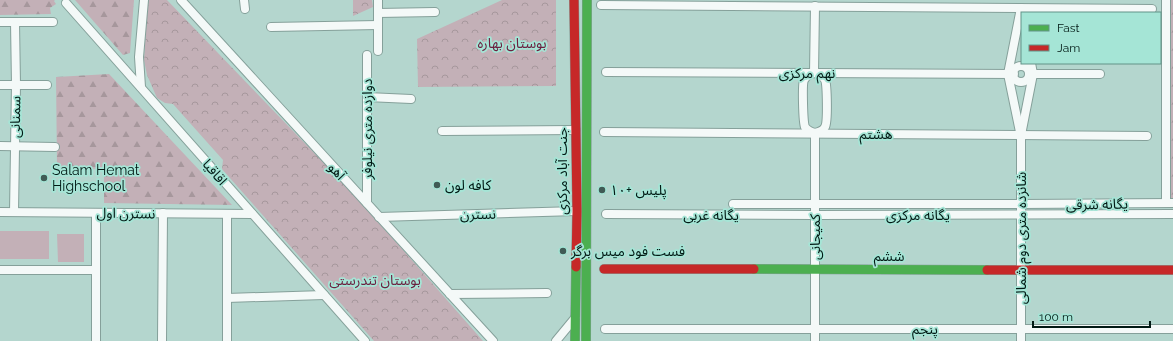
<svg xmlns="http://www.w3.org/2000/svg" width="1173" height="341" font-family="Raleway,'Noto Sans Arabic',sans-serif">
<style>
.forest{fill:url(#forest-firs)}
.park{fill:url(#park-crowns)}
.garden{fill:#c3b0b7}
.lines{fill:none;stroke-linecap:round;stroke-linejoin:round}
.street-casing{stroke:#85a09a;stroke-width:10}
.fast-casing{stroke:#85a09a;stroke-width:10}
.jam-casing{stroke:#85a09a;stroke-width:10}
.street{stroke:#f4f9f8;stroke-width:8}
.fast{stroke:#4caf50;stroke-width:9}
.jam{stroke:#c62828;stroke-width:9}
.poi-dot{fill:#405b55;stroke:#a5e5d6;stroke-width:1.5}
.labels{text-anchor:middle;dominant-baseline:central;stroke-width:3.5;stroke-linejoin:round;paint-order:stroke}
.park-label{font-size:14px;fill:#6c2040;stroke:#a5e5d6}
.street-label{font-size:14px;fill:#011914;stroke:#a5e5d6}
.poi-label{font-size:14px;fill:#011914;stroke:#a5e5d6;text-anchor:start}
</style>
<defs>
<pattern id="forest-firs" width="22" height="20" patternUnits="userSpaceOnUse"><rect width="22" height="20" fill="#c3b0b7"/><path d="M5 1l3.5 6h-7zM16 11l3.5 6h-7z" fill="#a6979c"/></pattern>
<pattern id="park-crowns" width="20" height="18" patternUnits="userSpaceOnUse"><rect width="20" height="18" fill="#c3b0b7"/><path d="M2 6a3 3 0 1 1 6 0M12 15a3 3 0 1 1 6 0" fill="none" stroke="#a6979c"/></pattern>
</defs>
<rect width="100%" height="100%" fill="#b4d6ce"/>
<g class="forest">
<path d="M0,0H55L54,1L56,4L50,8L51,14L0,15Z"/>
<path d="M75,0H134L130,53L123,55Z"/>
<path d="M109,74L232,205L104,203V169L57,168L56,77Z"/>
</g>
<g class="park">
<path d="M148,0H167L347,187L403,250L483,341H374L222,169L223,160L173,104L165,103L157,98L147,75L144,60Z"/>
<path d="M353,0H372L373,7L353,16Z"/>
<path d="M502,0H556V86L418,87L417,39Z"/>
<path d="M1171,0H1173V198H1169Z"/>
</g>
<g class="garden">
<rect x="0" y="231" width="49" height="28"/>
<path d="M57,234H84V262H58Z"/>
</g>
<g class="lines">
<defs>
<g id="street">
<path d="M181,0L493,341"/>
<path d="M244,0L245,9"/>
<path d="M66,3L365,341"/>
<path d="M601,5L1152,9"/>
<path d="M378,13L435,12"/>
<path d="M0,22H53"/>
<path d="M271,27L378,25"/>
<path d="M378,51V0"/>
<path d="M367,55V203"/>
<circle cx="1021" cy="74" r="8"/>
<path d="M606,72L1014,74"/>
<path d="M814,73C819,74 822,75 825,80C827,84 828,122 825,127C823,131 819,132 815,133C811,132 807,130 805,127C803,122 802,84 804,80C806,76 810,74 814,73Z"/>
<path d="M814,73L815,6"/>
<path d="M1029,74H1100"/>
<path d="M0,85H47"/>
<path d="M141,87L139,57L144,0"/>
<path d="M367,97L411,99"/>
<path d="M442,131L576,130"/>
<path d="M604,132L1147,136"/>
<path d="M1020,132L1008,74L1021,8"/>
<path d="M815,133V341"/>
<path d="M0,146L55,147"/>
<path d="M1166,203V0"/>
<path d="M733,204H1021L1173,203"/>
<path d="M0,212L252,214"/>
<path d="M14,212L16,85L15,22"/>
<path d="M96,213V341"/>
<path d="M606,214L815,215L1173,214"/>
<path d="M379,217L577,211"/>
<path d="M0,270H96"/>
<path d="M450,294L547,293"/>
<path d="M227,298L324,295"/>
<path d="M605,329H1173"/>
<path d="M162,341L163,213"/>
<path d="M227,341V214"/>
<path d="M556,341L575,318"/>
<path d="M1021,341V135L1033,74L1031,63"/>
</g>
<g id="fast">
<path d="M754,269L987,270"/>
<path d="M575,341L576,267"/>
<path d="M586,341L587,0"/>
</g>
<g id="jam">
<path d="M574,0L577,211L576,267"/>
<path d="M604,269H754"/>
<path d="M987,270H1173"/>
</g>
</defs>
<use href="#street" class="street-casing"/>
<use href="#fast" class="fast-casing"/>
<use href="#jam" class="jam-casing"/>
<use href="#street" class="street"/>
<use href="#fast" class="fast"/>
<use href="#jam" class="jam"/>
</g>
<g class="poi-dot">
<circle cx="44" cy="178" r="4"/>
<circle cx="437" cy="185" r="4"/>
<circle cx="602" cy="190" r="4"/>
<circle cx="563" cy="251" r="4"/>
</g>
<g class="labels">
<g class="park-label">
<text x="512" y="43">بوستان بهاره</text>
<text x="375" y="280">بوستان تندرستی</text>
</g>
<g class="street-label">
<text x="807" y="73">نهم مرکزی</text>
<text transform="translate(15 117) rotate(-89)">سمنانی</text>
<text transform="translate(367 129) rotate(-90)">دوازده متری نیلوفر</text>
<text x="876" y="134">هشتم</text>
<text transform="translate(337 171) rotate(48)">آهو</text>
<text transform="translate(562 171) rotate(-90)">جنت آباد مرکزی</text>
<text transform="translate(215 172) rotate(49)">اقاقیا</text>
<text transform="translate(1097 204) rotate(-1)">یگانه شرقی</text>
<text transform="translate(126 213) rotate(1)">نسترن اول</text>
<text transform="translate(478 214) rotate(-1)">نسترن</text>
<text x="711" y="215">یگانه غربی</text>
<text x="918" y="215">یگانه مرکزی</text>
<text transform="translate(815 237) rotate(-90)">کمیجانی</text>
<text transform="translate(1021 238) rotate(-90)">شانزده متری دوم شمالی</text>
<text x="889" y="256">ششم</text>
<text x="925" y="329">پنجم</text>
</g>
<g class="poi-label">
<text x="52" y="170">Salam Hemat<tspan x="52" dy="16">Highschool</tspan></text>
<text x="445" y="185">کافه لون</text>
<text x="610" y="190">پلیس +۱۰</text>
<text x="571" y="251">فست فود میس برگر</text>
</g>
</g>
<rect x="1021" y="12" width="140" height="52" fill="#a5e5d6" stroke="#639388"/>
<rect x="1029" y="25" width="20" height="6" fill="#4caf50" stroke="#639388"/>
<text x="1057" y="32" font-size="12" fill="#011914">Fast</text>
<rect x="1029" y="45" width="20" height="6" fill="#c62828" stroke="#639388"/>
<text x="1057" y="52" font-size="12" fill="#011914">Jam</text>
<path d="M1033 321v6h117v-6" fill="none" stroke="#011914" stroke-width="2"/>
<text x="1039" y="321" font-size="12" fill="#011914" stroke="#a5e5d6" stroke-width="3" paint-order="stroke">100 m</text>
</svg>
